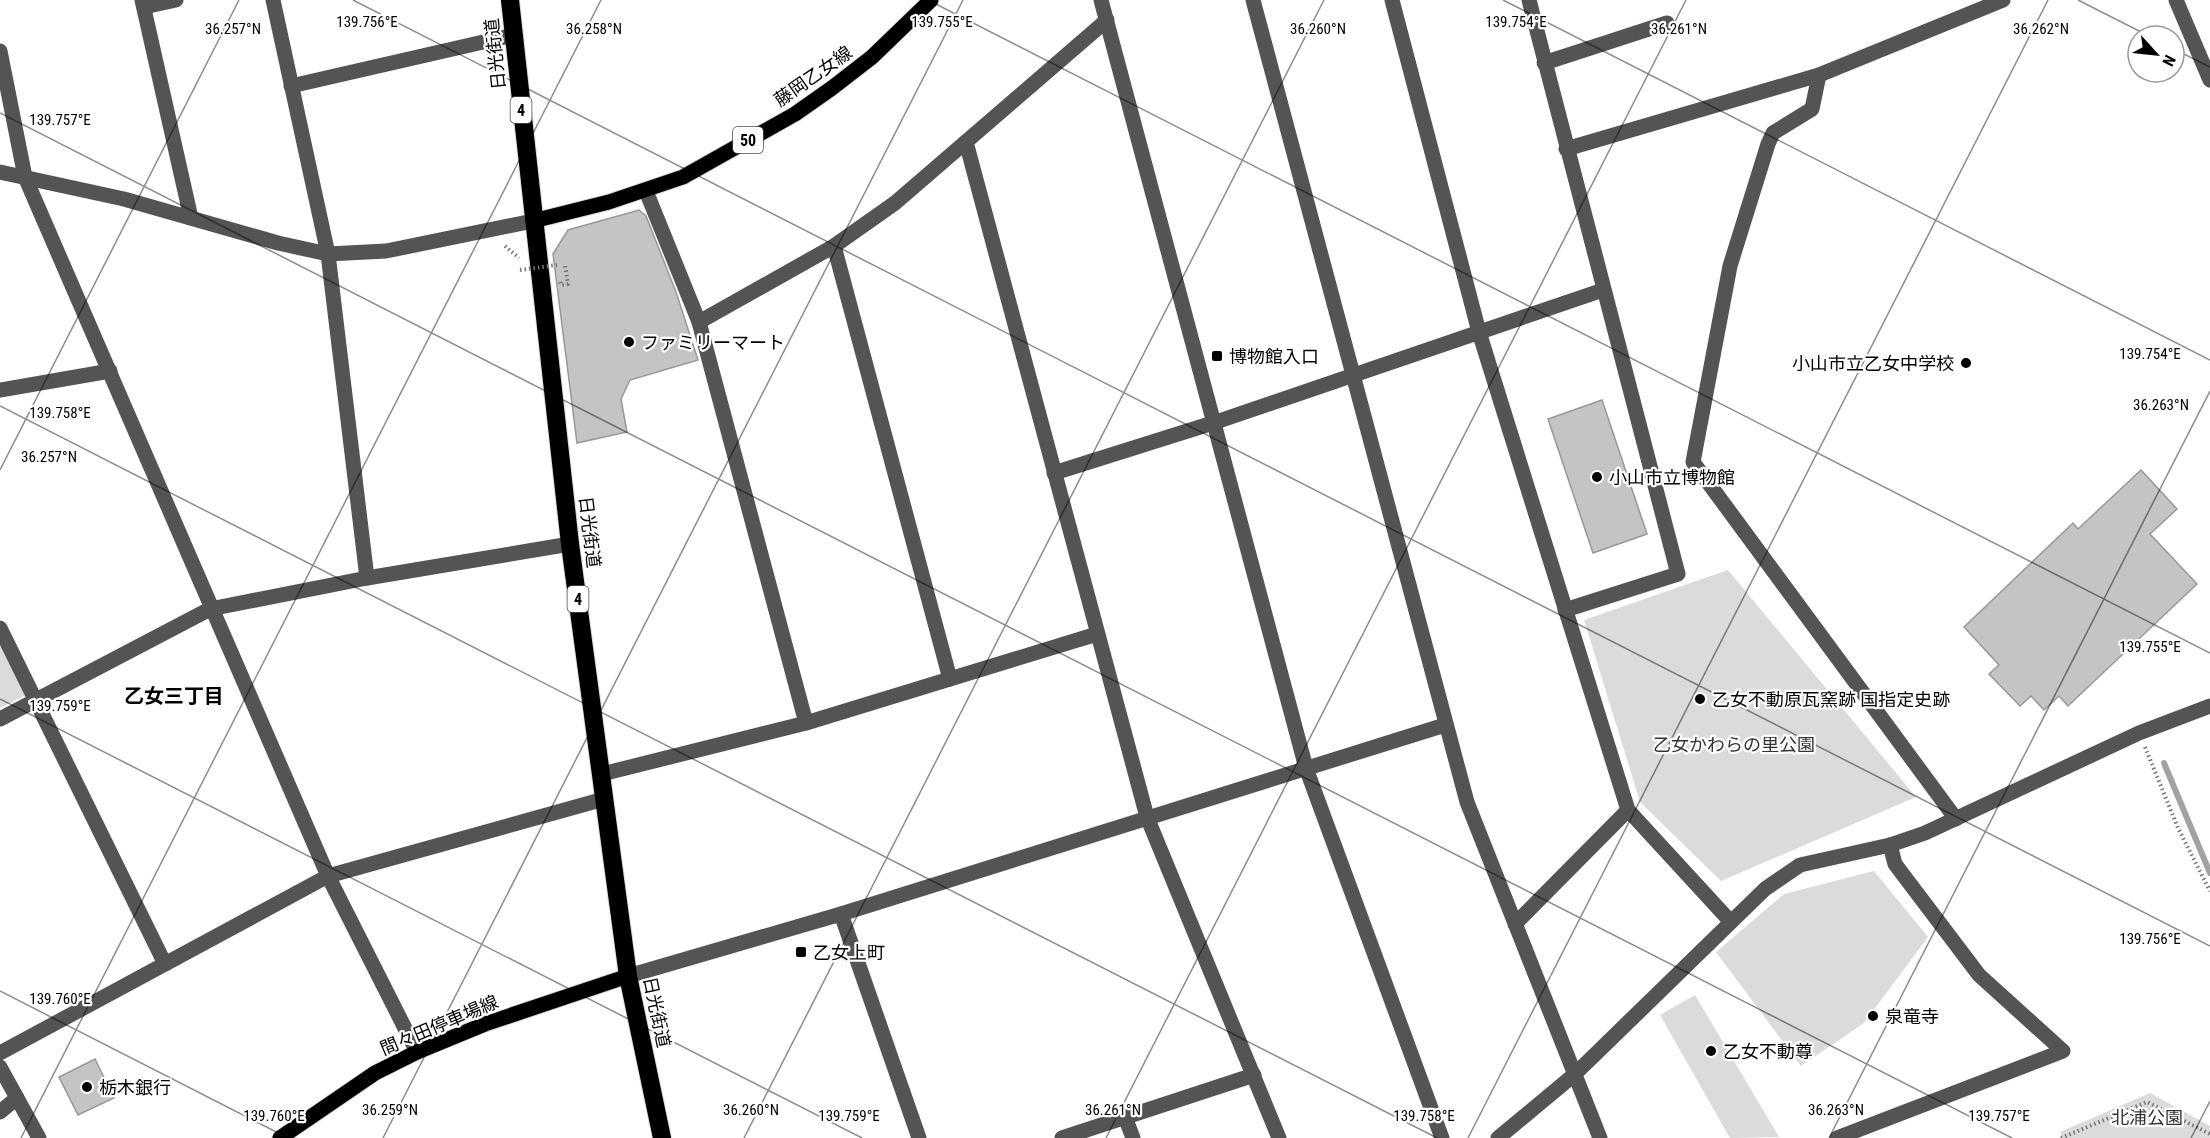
<svg xmlns="http://www.w3.org/2000/svg" width="2210" height="1138" font-family="'Roboto Condensed','Noto Sans JP',sans-serif">
<style>
.green{fill:#dbdbdb}
.lines{fill:none;stroke-linecap:round;stroke-linejoin:round}
.stream{stroke:#a2a2a2;stroke-width:6}
.building{fill:#c4c4c4;stroke:#989898;stroke-width:1.5}
.major-casing{stroke:#dbdbdb;stroke-width:17}
.highway-casing{stroke:#dbdbdb;stroke-width:20}
.path{stroke:#767676;stroke-width:4;stroke-dasharray:1.5 3;stroke-linecap:butt}
.minor{stroke:#545454;stroke-width:15}
.major{stroke:#000;stroke-width:15}
.highway{stroke:#000;stroke-width:18}
.path-bridge{stroke:#767676;stroke-width:4;stroke-dasharray:1.5 3;stroke-linecap:butt}
.ticks{fill:none;stroke:#000;stroke-width:1.5;stroke-opacity:0.45}
.poi-dot{fill:#000;stroke:#fff;stroke-width:2}
.labels{text-anchor:middle;dominant-baseline:central;stroke-width:4.5;stroke-linejoin:round;paint-order:stroke}
.shield{fill:#fff;stroke:#4c4c4c;stroke-width:1.5}
.shield-label{font-size:16px;font-weight:bold;fill:#000}
.street-label{font-size:18px;fill:#000;stroke:#fff}
.poi-label{font-size:18px;fill:#000;stroke:#fff;text-anchor:start}
.park-label{font-size:18px;fill:#323232;stroke:#fff}
.neighbourhood-label{font-size:20px;font-weight:bold;fill:#000;stroke:#fff}
.ticks-label{font-size:15px;text-anchor:middle;fill:#000;stroke:#fff;stroke-width:4.5;stroke-linejoin:round;paint-order:stroke}
</style>
<rect width="100%" height="100%" fill="#fff"/>
<g class="green">
<path d="M1728,570L1916,797L1721,881L1640,802L1584,620Z"/>
<path d="M0,644L26,695L0,708Z"/>
<path d="M1874,871L1928,937L1864,1023L1801,1066L1716,952L1784,894Z"/>
<path d="M1695,995L1779,1137L1730,1138L1660,1015Z"/>
<path d="M2150,1093L2210,1126V1138H2062L2060,1132Z"/>
</g>
<g class="lines">
<path class="stream" d="M2164,763L2210,873"/>
</g>
<g class="building">
<path d="M639,210L646,216L676,292L698,360L630,380L621,399L627,432L577,443L553,254L568,230Z"/>
<path d="M1602,400L1647,534L1593,553L1548,419Z"/>
<path d="M2141,470L2177,509L2150,534L2197,584L2068,706L2059,696L2044,710L2031,696L2020,706L1989,674L1999,665L1964,627L2073,523L2078,529Z"/>
<path d="M95,1059L114,1098L78,1115L59,1077Z"/>
</g>
<g class="lines">
<defs>
<g id="major">
<path d="M533,221L609,202L683,177L795,114L832,88L872,57L931,0"/>
<path d="M280,1138L375,1073L417,1052L485,1024L628,976"/>
</g>
<path id="highway" d="M510,0L570,544L628,976L662,1138"/>
</defs>
<use href="#major" class="major-casing"/>
<use href="#highway" class="highway-casing"/>
<g class="path">
<path d="M505,246L519,258"/>
<path d="M560,282L561,285L568,284L565,265"/>
<path d="M2145,747L2178,828L2210,891"/>
<path d="M2061,1138L2147,1102L2210,1134"/>
</g>
<g class="minor">
<path d="M142,0L191,218"/>
<path d="M273,0L328,254L367,578"/>
<path d="M1101,0L1306,768L1442,1138"/>
<path d="M1253,0L1467,802L1600,1138"/>
<path d="M1392,0L1479,332L1628,810L1730,921"/>
<path d="M1529,0L1678,574L1565,610"/>
<path d="M2176,0L2210,80"/>
<path d="M144,7L176,0"/>
<path d="M0,51L25,177L328,876L417,1052"/>
<path d="M1544,63L1667,23"/>
<path d="M1819,75L1812,109L1773,133L1768,144L1730,266L1693,462L1956,819"/>
<path d="M291,86L514,35"/>
<path d="M966,142L1147,817L1279,1138"/>
<path d="M1566,149L1819,75L2003,0"/>
<path d="M0,172L124,199L278,243L328,254L386,251L533,221"/>
<path d="M646,191L699,322L806,723"/>
<path d="M834,246L950,679"/>
<path d="M699,322L834,246L895,203L1107,20"/>
<path d="M0,390L110,371"/>
<path d="M1054,473L1216,422L1603,290"/>
<path d="M0,628L165,964"/>
<path d="M0,719L210,609L367,578L570,544"/>
<path d="M602,774L806,723L1097,634"/>
<path d="M841,914L919,1138"/>
<path d="M1515,924L1628,810"/>
<path d="M628,976L841,914L1445,725"/>
<path d="M0,1053L328,876L604,799"/>
<path d="M0,1067L39,1138"/>
<path d="M0,1112L17,1098"/>
<path d="M1125,1117L1133,1138"/>
<path d="M1062,1138L1254,1075"/>
<path d="M1498,1138L1575,1074L1765,889L1800,865L1890,845L1925,833L2139,733L2210,706"/>
<path d="M1837,1138L2063,1051L1979,975L1895,864L1890,845"/>
</g>
<use href="#major" class="major"/>
<use href="#highway" class="highway"/>
<path class="path-bridge" d="M520,270L557,265"/>
</g>
<path class="ticks" d="M353,0L2210,946M928,0L2210,653M1503,0L2210,360M2078,0L2149,36M2174,49L2210,67M0,113L2012,1138M0,406L1437,1138M0,470L239,0M0,699L862,1138M0,991L288,1138M21,1138L601,0M383,1138L963,0M744,1138L1324,0M1106,1138L1686,0M1468,1138L2048,0M1829,1138L2210,391M2191,1138L2210,1101"/>
<g class="poi-dot">
<circle cx="629" cy="342" r="6"/>
<rect x="1211" y="350" width="12" height="12" rx="3"/>
<circle cx="1966" cy="363" r="6"/>
<circle cx="1597" cy="477" r="6"/>
<circle cx="1700" cy="699" r="6"/>
<rect x="795" y="946" width="12" height="12" rx="3"/>
<circle cx="1873" cy="1016" r="6"/>
<circle cx="1711" cy="1051" r="6"/>
<circle cx="87" cy="1087" r="6"/>
</g>
<g class="labels">
<g class="shield">
<rect x="510.5" y="97" width="21" height="26" rx="4.5"/>
<rect x="733" y="127" width="30" height="26" rx="4.5"/>
<rect x="567.5" y="586" width="21" height="26" rx="4.5"/>
</g>
<g class="shield-label">
<text x="521" y="110">4</text>
<text x="748" y="140">50</text>
<text x="578" y="599">4</text>
</g>
<g class="street-label">
<text transform="translate(495 54) rotate(-96)">日光街道</text>
<text transform="translate(813 76) rotate(-35)">藤岡乙女線</text>
<text transform="translate(590 532) rotate(83)">日光街道</text>
<text transform="translate(657 1012) rotate(78)">日光街道</text>
<text transform="translate(439 1025) rotate(-23)">間々田停車場線</text>
</g>
<g class="poi-label">
<text x="641" y="342">ファミリーマート</text>
<text x="1229" y="356">博物館入口</text>
<text x="1954" y="363" text-anchor="end">小山市立乙女中学校</text>
<text x="1609" y="477">小山市立博物館</text>
<text x="1712" y="699">乙女不動原瓦窯跡 国指定史跡</text>
<text x="813" y="952">乙女上町</text>
<text x="1885" y="1016">泉竜寺</text>
<text x="1723" y="1051">乙女不動尊</text>
<text x="99" y="1087">栃木銀行</text>
</g>
<g class="park-label">
<text x="1734" y="744">乙女かわらの里公園</text>
<text x="2147" y="1117">北浦公園</text>
</g>
<g class="neighbourhood-label">
<text x="174" y="696">乙女三丁目</text>
</g>
</g>
<g class="ticks-label">
<text x="367" y="27">139.756°E</text>
<text x="942" y="27">139.755°E</text>
<text x="1516" y="27">139.754°E</text>
<text x="233" y="34">36.257°N</text>
<text x="594" y="34">36.258°N</text>
<text x="1318" y="34">36.260°N</text>
<text x="1679" y="34">36.261°N</text>
<text x="2041" y="34">36.262°N</text>
<text x="60" y="125">139.757°E</text>
<text x="2150" y="359">139.754°E</text>
<text x="2161" y="410">36.263°N</text>
<text x="60" y="418">139.758°E</text>
<text x="49" y="462">36.257°N</text>
<text x="2150" y="652">139.755°E</text>
<text x="60" y="711">139.759°E</text>
<text x="2150" y="944">139.756°E</text>
<text x="60" y="1004">139.760°E</text>
<text x="390" y="1115">36.259°N</text>
<text x="751" y="1115">36.260°N</text>
<text x="1113" y="1115">36.261°N</text>
<text x="1836" y="1115">36.263°N</text>
<text x="274" y="1121">139.760°E</text>
<text x="849" y="1121">139.759°E</text>
<text x="1424" y="1121">139.758°E</text>
<text x="1999" y="1121">139.757°E</text>
</g>
<g transform="translate(2156 54) rotate(117)"><circle r="28" fill="#ffffff" stroke="#999999" stroke-width="1.5"/>
<path d="M0-4.5L10 22L0 15L-10 22Z" fill="#000000"/>
<text y="-9" font-size="16" font-weight="bold" text-anchor="middle" fill="#000000">N</text>
</g>
</svg>
